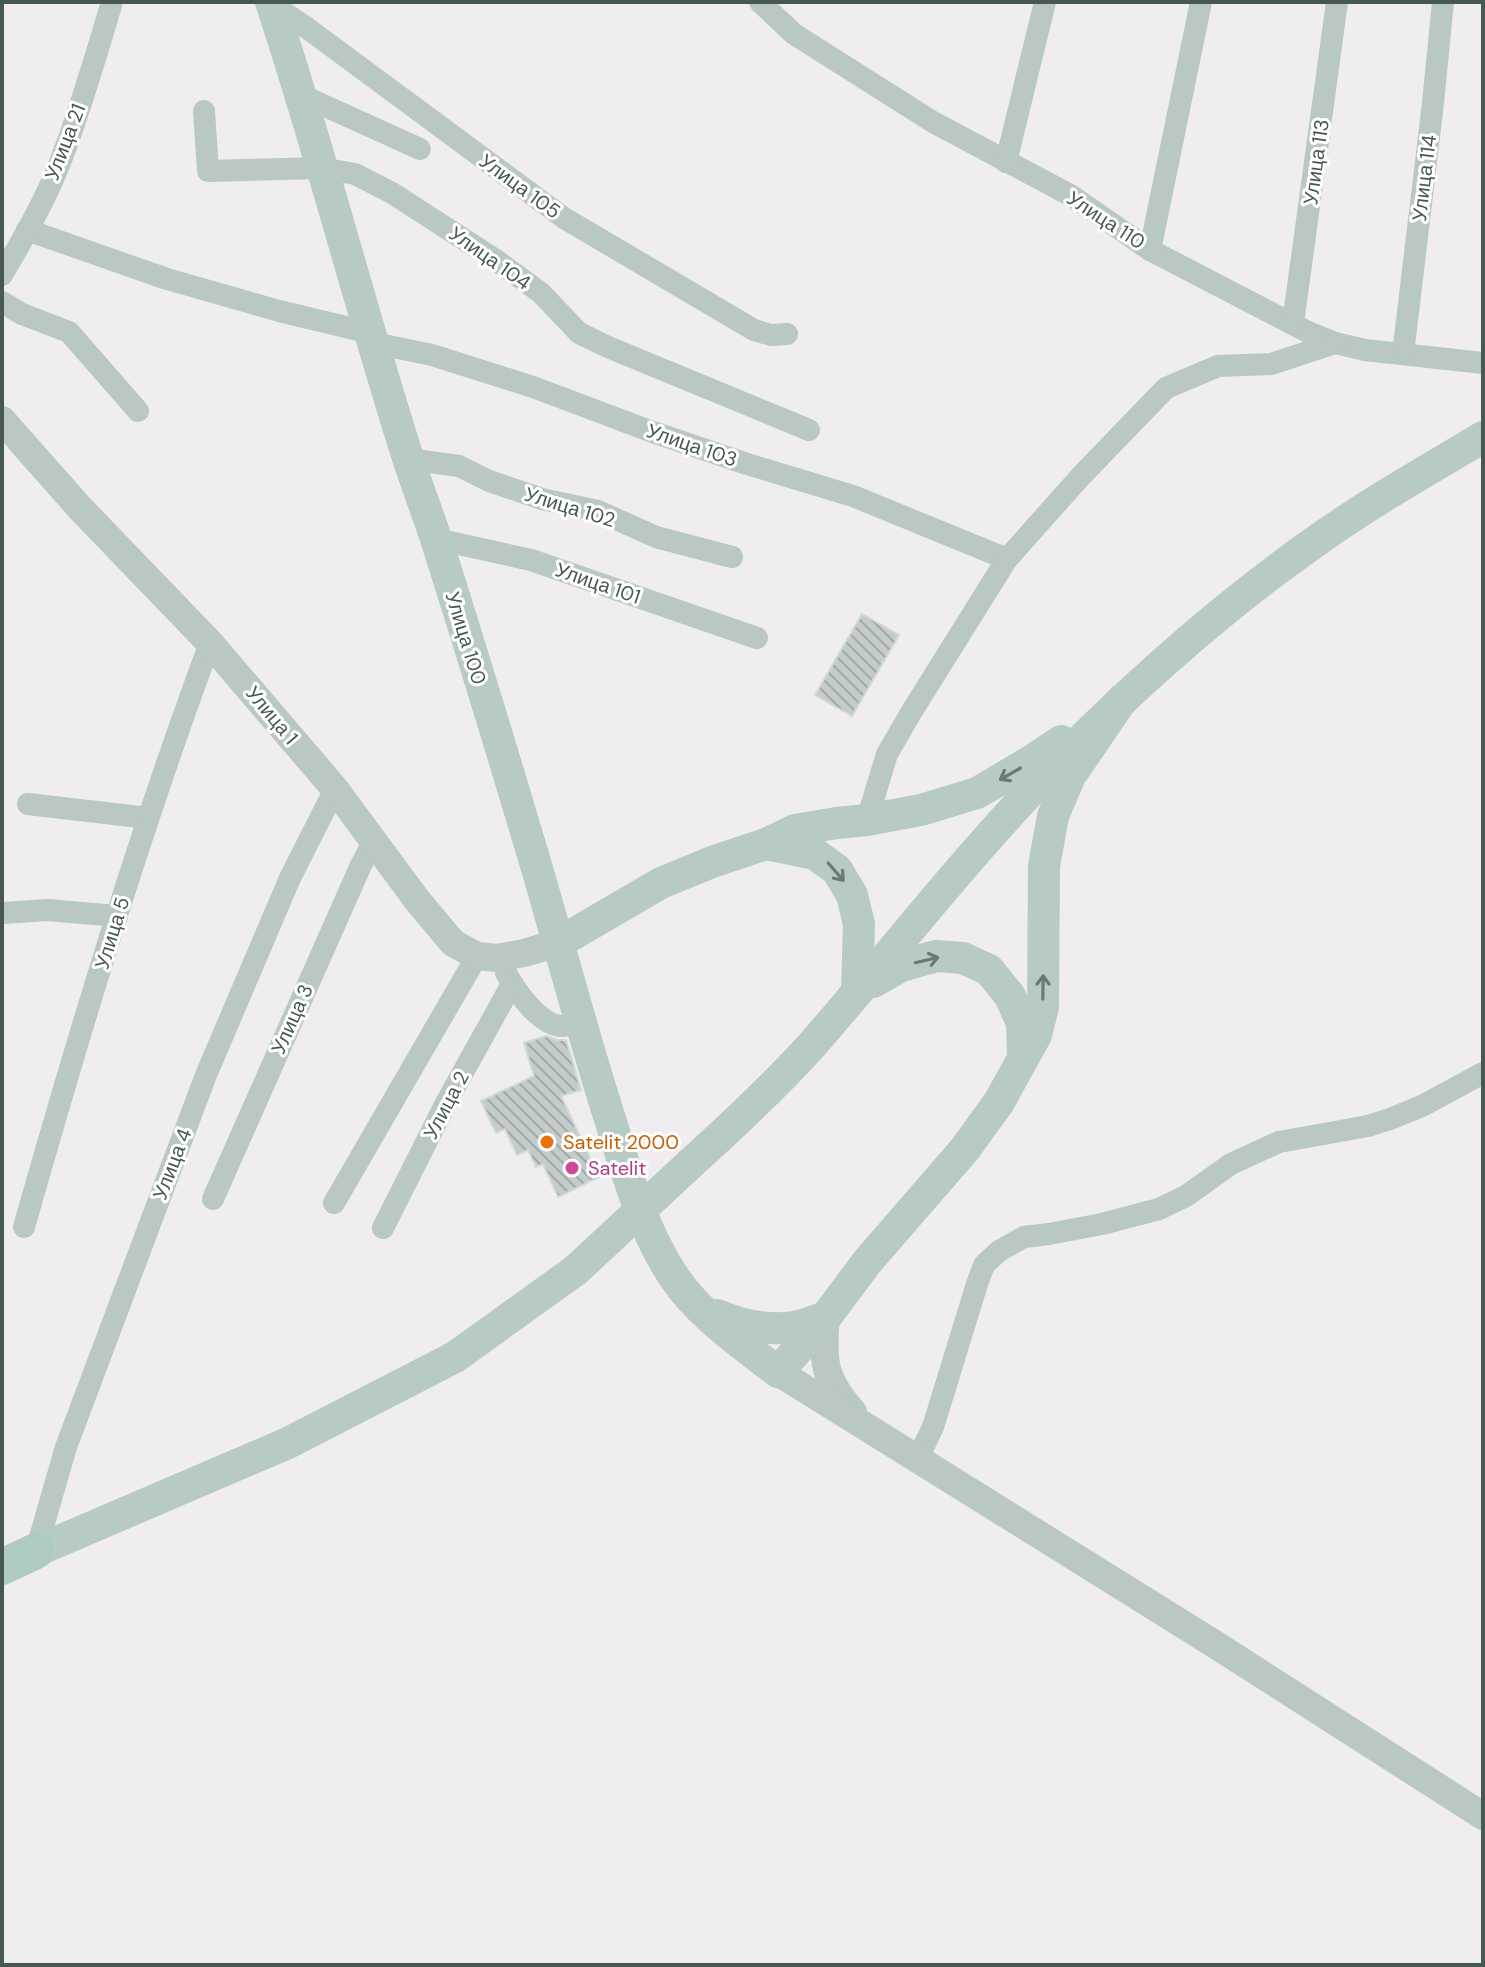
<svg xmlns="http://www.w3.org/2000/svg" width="1485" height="1967" font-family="'DM Sans',sans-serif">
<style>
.building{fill:url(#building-back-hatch);stroke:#d1d8d8;stroke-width:2}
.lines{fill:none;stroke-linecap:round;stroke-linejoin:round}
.minor{stroke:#b9c8c4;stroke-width:22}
.tertiary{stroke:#b9c8c4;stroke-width:28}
.secondary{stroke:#b7cac6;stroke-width:32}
.primary{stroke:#afc9c3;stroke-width:36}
.secondary-bridge{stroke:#b7cac6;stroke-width:32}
.oneway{stroke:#697a76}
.food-dot{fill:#e8710a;stroke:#fff;stroke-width:3}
.hotel-dot{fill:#d1479c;stroke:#fff;stroke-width:3}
.labels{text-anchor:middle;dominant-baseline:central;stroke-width:6;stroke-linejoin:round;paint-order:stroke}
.street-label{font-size:20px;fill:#475854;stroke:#fff}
.food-label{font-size:20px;fill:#c56008;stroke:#fff;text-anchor:start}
.hotel-label{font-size:20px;fill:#b23c85;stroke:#fff;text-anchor:start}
</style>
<defs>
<pattern id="building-back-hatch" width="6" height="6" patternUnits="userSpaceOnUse" patternTransform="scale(2)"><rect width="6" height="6" fill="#c4cccb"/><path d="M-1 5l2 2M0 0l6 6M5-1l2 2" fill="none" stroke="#a1a8a7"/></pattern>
</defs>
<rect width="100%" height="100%" fill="#efedef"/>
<g class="building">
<path d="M862,614L899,635L852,716L815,695Z"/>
<path d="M546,1036L557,1040H566L581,1090L561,1096L599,1177L558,1197L543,1164L536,1167L528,1150L517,1155L505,1129L496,1133L481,1101L534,1076L524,1043Z"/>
</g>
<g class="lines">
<g class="minor">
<path d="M760,2L794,34L933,122L1072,196L1150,250L1308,332L1335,343L1365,350L1483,363"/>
<path d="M271,4L307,28L564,218L754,330L771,335L787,334"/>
<path d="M301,95L420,149"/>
<path d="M204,111L208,171L321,168L355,174L392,193L496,260L541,293L579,333L608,347L809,430"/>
<path d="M1006,162L1045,2"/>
<path d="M27,230L167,279L279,311L371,333"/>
<path d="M1150,250L1201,2"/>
<path d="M2,275C23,239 46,199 61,160C81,108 96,55 112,2"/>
<path d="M2,302L22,314L69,332L138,411"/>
<path d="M1293,323L1337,2"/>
<path d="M374,343L432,355L533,387L650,431L747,464L853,496L1007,559"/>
<path d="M1403,354L1433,103L1443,2"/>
<path d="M408,459L459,466L489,481L542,499L598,511L656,537L732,557"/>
<path d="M436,539L531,560L757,638"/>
<path d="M28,804L148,818"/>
<path d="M867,820L887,754L912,711L1007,559L1081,476L1166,388L1218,366L1271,364L1335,343"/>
<path d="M2,913L48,910L117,916"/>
<path d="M506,973C516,991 538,1023 560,1026C566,1026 574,1024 580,1024"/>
<path d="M213,1199L361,865L374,841"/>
<path d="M334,1203L477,956"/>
<path d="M24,1227C80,1030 139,834 210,643"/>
<path d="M383,1228L447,1101L512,984"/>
<path d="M918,1458L933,1427L977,1284L984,1265L999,1251L1024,1237L1049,1234L1102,1224L1159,1209L1186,1196L1231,1164L1279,1142L1368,1126L1390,1119L1422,1106L1483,1073"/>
<path d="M36,1551L66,1447L206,1075L290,878L335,789"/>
</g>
<g class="tertiary">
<path d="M2,420L79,507L210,643L335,789L417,900L453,943L477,956L497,958L524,953L558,943"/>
<path d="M826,1317C822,1359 823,1379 853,1412"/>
<path d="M778,1372L1216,1645L1483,1816"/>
</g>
<g class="secondary">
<path d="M271,2C321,153 360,307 408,458C417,486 428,514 437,542C470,646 502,751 533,855C559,943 582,1032 610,1119C626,1171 644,1233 674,1277C700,1316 742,1344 778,1372L826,1317L867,1262L965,1149L999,1102L1036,1035L1043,1007L1044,866L1053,816L1070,776L1122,700"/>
<path d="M766,844L815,854L837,870L852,895L859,924L857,992"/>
<path d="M558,943L661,883L712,862L766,844L795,830L837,823L867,820L921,810L977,793L1028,763L1061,741"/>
<path d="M873,982L901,966L936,956L963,958L989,970L1010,996L1022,1023L1023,1058"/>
<path d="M690,1164C732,1126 773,1088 811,1046C889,957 962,862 1045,776C1129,690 1220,608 1319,539C1371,502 1428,470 1483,437"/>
<path d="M717,1315C741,1325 768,1331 794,1327C805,1325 816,1320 826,1317"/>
<path d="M36,1551L288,1443L455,1357L576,1270"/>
</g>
<path class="primary" d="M2,1567L36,1551"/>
<path class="secondary-bridge" d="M576,1270L690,1164"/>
</g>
<defs><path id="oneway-shaft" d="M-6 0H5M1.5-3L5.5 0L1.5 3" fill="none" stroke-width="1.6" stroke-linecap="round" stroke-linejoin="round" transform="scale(2)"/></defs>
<g class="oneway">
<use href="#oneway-shaft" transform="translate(1010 774) rotate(150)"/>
<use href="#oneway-shaft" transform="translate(836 872) rotate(49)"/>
<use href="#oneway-shaft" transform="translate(927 960) rotate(-13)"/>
<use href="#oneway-shaft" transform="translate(1043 987) rotate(-89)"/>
</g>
<circle class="food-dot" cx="547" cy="1142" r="8"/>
<circle class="hotel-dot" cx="572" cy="1168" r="8"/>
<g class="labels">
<g class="street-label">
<text transform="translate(65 142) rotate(-69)">Улица 21</text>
<text transform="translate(1316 162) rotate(-82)">Улица 113</text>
<text transform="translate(1424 178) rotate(-83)">Улица 114</text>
<text transform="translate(520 186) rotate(36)">Улица 105</text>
<text transform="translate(1106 220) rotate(33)">Улица 110</text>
<text transform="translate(490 258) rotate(35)">Улица 104</text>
<text transform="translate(692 445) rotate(19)">Улица 103</text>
<text transform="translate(570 507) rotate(17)">Улица 102</text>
<text transform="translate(598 583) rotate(19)">Улица 101</text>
<text transform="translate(466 638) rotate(73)">Улица 100</text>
<text transform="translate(272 715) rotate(50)">Улица 1</text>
<text transform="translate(112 933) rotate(-73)">Улица 5</text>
<text transform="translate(292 1019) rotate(-66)">Улица 3</text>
<text transform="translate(446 1105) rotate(-62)">Улица 2</text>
<text transform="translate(172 1164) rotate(-69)">Улица 4</text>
</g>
<g class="food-label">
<text x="563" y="1142">Satelit 2000</text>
</g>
<g class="hotel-label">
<text x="588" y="1168">Satelit</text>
</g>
</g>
<rect width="1485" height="1967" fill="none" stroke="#475854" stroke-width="8"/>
</svg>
